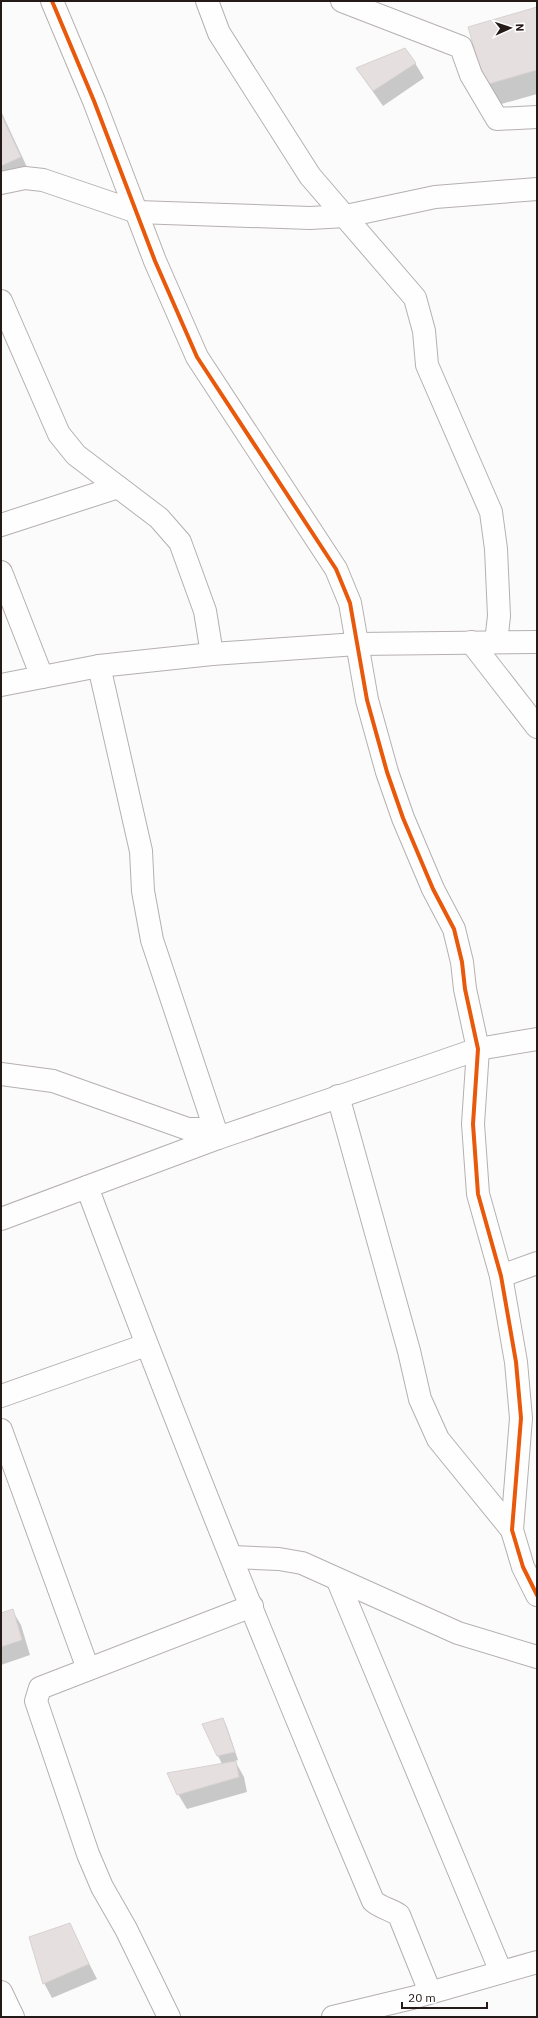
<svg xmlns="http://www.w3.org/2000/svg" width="538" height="2018" font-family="'IBM Plex Sans',sans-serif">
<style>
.shadow{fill:#0003}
.building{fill:#e6dfe0;stroke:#d7d1d2}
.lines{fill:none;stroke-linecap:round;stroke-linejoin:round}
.minor-casing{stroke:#b5b0af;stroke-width:24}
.tertiary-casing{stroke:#b5b0af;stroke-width:24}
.minor{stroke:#fefefe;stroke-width:22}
.tertiary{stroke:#fefefe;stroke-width:22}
.cycleway-casing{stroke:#fff;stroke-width:6}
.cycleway{stroke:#e8590c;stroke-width:4}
</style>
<rect width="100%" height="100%" fill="#fbfbfb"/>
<g class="shadow">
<path d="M537,8V94L498,105L486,85Z"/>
<path d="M415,63L424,78L383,106L357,69Z"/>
<path d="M1,111L32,178L1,192Z"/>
<path d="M12,1610L21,1625L30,1655L1,1665V1614Z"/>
<path d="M223,1719L227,1727L238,1760L235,1761L244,1777L247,1792L187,1809L178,1794L222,1764L203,1725Z"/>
<path d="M69,1924L97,1979L52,1998L44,1983Z"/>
</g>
<g class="building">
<path d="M537,7V70L485,85L468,27Z"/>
<path d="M405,48L416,63L373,91L356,68Z"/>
<path d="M1,114L21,157L1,166Z"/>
<path d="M13,1609L22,1640L1,1647V1613Z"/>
<path d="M223,1718L235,1752L217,1756L202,1724Z"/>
<path d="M236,1761L239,1777L177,1795L167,1773Z"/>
<path d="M70,1923L89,1964L43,1984L29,1937Z"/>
</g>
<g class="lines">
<defs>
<g id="minor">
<path d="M52,1L94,101L155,261L197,357L336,569L350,603L367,700L387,772L403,818L433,889L454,929L462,962L465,989L478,1049L473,1124L478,1194L501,1276L516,1362L521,1418L512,1530L523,1567L537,1595"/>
<path d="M207,1L219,33L310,176L415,298L424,331L427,365L491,512L496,549L499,616L496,642"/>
<path d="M342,1L461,47L471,75L497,119L537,117"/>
<path d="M1,183L25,178L43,180L137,212L310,218L346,216L435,197L537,189"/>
<path d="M1,301L59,434L76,455L159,518L180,542L205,611L212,654"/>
<path d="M1,525L118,487"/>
<path d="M1,572L42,677"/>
<path d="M471,642L537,727"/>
<path d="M99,666L141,851L143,891L152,940L218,1138"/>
<path d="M1,685L99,666L212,654L357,644L537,642"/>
<path d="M1,1074L53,1081L188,1129H215"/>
<path d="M338,1096L409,1351L420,1399L438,1439L512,1530"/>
<path d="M87,1187C177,1427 273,1665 373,1901C381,1908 390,1909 399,1915L430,1992"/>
<path d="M1,1219L218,1138L429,1066L478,1049L537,1039"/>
<path d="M501,1276L537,1263"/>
<path d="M1,1396L146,1345"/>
<path d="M1,1430L88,1669"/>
<path d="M232,1557L279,1559L302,1563L458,1633L537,1657"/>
<path d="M338,1581L501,1972"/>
<path d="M169,2017L126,1929L102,1887L88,1854L36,1701L40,1688L252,1606"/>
</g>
<g id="tertiary">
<path d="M1,1992L13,2017"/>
<path d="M333,2017L412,1998L537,1962"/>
</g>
</defs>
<use href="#minor" class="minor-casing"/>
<use href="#tertiary" class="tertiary-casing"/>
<use href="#minor" class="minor"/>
<use href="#tertiary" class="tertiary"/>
<defs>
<path id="cycleway" d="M52,1L94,101L155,261L197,357L336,569L350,603L367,700L387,772L403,818L433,889L454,929L462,962L465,989L478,1049L473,1124L478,1194L501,1276L516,1362L521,1418L512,1530L523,1567L537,1595"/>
</defs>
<use href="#cycleway" class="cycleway-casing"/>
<use href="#cycleway" class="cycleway"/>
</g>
<rect width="538" height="2018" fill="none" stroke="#251a18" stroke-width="4"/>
<g transform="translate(510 28) rotate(87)" stroke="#ffffff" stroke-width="3" paint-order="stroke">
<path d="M0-3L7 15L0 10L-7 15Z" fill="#251a18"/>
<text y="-6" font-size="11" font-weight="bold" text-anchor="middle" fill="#251a18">N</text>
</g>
<path d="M402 2002v6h85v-6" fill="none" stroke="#251a18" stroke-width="2"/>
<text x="408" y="2002" font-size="12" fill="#251a18" stroke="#ffffff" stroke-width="3" paint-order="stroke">20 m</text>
</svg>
